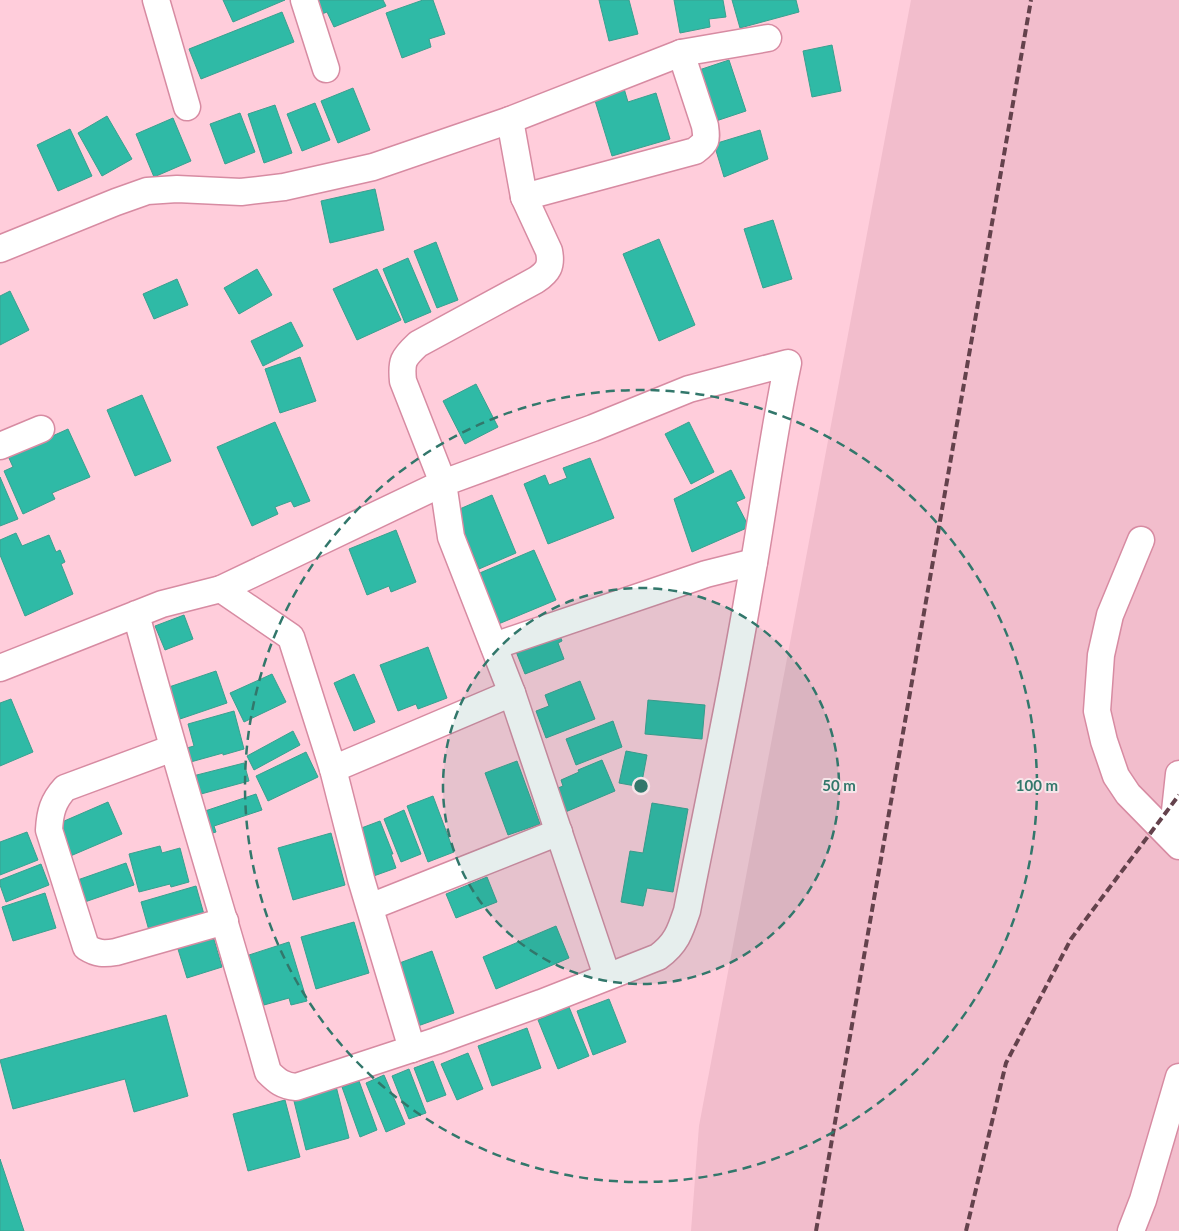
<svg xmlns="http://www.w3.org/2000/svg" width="1179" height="1231" font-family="Lato,sans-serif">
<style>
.built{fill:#f2bdcc}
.building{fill:#2fbaa6;stroke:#3aa08f}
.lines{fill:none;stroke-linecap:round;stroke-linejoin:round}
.minor-casing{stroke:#d78ba2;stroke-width:29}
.minor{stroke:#fff;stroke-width:26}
.rail{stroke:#64424c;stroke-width:4;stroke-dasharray:8 4;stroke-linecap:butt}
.ring{fill:none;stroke:#32776b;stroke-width:2.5;stroke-dasharray:9 6}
.centre{fill:#32776b;stroke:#f6e5e9;stroke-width:2.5}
.ring-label{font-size:15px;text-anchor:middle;font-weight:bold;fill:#32776b;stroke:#f6e5e9;stroke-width:4;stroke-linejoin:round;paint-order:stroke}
</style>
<rect width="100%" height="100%" fill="#ffcddb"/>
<path class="built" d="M911,0H1179V1231H691L699,1126Z"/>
<g class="building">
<path d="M223,0H285L233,22Z"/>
<path d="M309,0H383L386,6L334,27L327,12L314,17Z"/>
<path d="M423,0H433L445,34L429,39L431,47L402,58L386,13Z"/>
<path d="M599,0H629L638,34L609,41Z"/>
<path d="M674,0H723L726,17L709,19L710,27L680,33Z"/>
<path d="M732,0H796L799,12L740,28Z"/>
<path d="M282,12L294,42L201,79L189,49Z"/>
<path d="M832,45L841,91L812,97L803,51Z"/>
<path d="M729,60L746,111L713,122L696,71Z"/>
<path d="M623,85L628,102L656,93L670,139L612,156L593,94Z"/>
<path d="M353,88L370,130L338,143L321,101Z"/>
<path d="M315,103L330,140L302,151L287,114Z"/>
<path d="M275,105L292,153L264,163L248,114Z"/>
<path d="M240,113L255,152L225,164L210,124Z"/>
<path d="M107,116L132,159L102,176L78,133Z"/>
<path d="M173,118L191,161L154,177L136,134Z"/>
<path d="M70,129L92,176L58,191L37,145Z"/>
<path d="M760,130L768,159L724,177L714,144Z"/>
<path d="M375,189L384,230L330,243L321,201Z"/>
<path d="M773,220L792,279L763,288L744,229Z"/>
<path d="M659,239L695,325L659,341L623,254Z"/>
<path d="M436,242L458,300L437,308L414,251Z"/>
<path d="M408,258L431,312L405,323L383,269Z"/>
<path d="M257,269L272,295L239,314L224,288Z"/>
<path d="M377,269L401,320L357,340L333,289Z"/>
<path d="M177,279L188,305L154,319L143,294Z"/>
<path d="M10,291L29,330L0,345V296Z"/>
<path d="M291,322L303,346L263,366L251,341Z"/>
<path d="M300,357L316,401L280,413L265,369Z"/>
<path d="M476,384L498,427L465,444L443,401Z"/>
<path d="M142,395L171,461L135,476L107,410Z"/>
<path d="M275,422L310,501L294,507L291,501L275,507L278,514L252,526L217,447Z"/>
<path d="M689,422L714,472L691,484L665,434Z"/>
<path d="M68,429L90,477L52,493L55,499L23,514L4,471L13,467L8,456Z"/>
<path d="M590,458L614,518L548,544L524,484L545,475L549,485L567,478L563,468Z"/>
<path d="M731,470L745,498L736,502L749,527L692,552L674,499Z"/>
<path d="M0,477L18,519L0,526Z"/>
<path d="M492,495L516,553L479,569L455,511Z"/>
<path d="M396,530L416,582L391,592L389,586L367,595L349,549Z"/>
<path d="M16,533L22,546L49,535L56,552L60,550L65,562L61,564L73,594L25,616L0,555V540Z"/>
<path d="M534,550L556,600L496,625L475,575Z"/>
<path d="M184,615L193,639L165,650L155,626Z"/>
<path d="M559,633L562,641L558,643L564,659L525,674L515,649Z"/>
<path d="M428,647L447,698L418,709L416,704L398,711L380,665Z"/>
<path d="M216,671L227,703L180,719L169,687Z"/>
<path d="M272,674L286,702L244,722L230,693Z"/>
<path d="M354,674L375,722L354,731L334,683Z"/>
<path d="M580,681L595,719L546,738L536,711L549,706L545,695Z"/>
<path d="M11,699L33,752L0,766V703Z"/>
<path d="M648,700L705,705L702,739L645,734Z"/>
<path d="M234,711L244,749L223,755V753L187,763L183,749L194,746L188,724Z"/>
<path d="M613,721L622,747L576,765L566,739Z"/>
<path d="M293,731L300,745L254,770L247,756Z"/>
<path d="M626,751L647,755L641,787L619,783Z"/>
<path d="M306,752L318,777L268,801L256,776Z"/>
<path d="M602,760L615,791L563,813L553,790L563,786L561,780L579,772L578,770Z"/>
<path d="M517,761L540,824L508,835L485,773Z"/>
<path d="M244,763L249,781L190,797L185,778Z"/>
<path d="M256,794L262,810L214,826L216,832L206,835L199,813Z"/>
<path d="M433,796L454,852L428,862L407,806Z"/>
<path d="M108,802L122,834L68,857L55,825Z"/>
<path d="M652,803L688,809L673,892L647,888L643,906L621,902L630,851L643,853Z"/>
<path d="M404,810L421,854L401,862L384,819Z"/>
<path d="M380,821L393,854H391L396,868L368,878L356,830Z"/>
<path d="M27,832L38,860L0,875V842Z"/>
<path d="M331,833L345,885L293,900L278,848Z"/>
<path d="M160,846L162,853L180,848L189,882L171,887L170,884L139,892L129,854Z"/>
<path d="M126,863L134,885L76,905L69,883Z"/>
<path d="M41,864L49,885L6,902L0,885V880Z"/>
<path d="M487,877L497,902L456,918L446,894Z"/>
<path d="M196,886L205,918L150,934L141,902Z"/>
<path d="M45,893L56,928L13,941L2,907Z"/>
<path d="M354,922L369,973L316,989L301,937Z"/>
<path d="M556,926L569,958L496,989L483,957Z"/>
<path d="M213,936L222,967L187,978L177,946Z"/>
<path d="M289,942L307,1001L291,1005L289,998L264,1005L249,955Z"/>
<path d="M432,951L454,1013L415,1027L394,965Z"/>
<path d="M609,999L626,1042L593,1055L577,1011Z"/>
<path d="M569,1007L589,1056L558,1069L538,1020Z"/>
<path d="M166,1015L188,1096L134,1112L125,1079L13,1109L0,1060Z"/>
<path d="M527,1028L541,1068L492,1086L478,1046Z"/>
<path d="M468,1053L483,1089L457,1100L441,1064Z"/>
<path d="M433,1061L446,1095L427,1102L414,1068Z"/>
<path d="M409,1069L426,1113L409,1119L392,1076Z"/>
<path d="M384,1075L405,1124L386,1132L366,1083Z"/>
<path d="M359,1081L377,1130L360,1137L342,1087Z"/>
<path d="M336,1086L349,1138L306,1150L293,1097Z"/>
<path d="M285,1100L300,1157L248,1171L233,1114Z"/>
<path d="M0,1159L24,1231H0Z"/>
</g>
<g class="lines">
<defs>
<g id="minor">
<path d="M156,0L187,107"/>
<path d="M304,0L326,69"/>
<path d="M524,197L695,151C707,142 707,140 705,126L681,53"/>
<path d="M0,249L116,202L147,191L177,189L241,192L284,187L373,167L510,120L681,53L768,38"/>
<path d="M0,446L41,429"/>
<path d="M1141,540L1110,615L1101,655L1097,711L1104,741L1116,776L1128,794L1179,846"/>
<path d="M221,589L443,483L403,381C401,361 403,358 418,344L536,280C548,272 552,266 549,251L524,197L510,120"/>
<path d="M494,646L706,574L754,562"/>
<path d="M0,668L162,604L221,589L291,637L333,769L512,693L451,537L443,483L593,428L689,389L788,363C772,438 763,515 749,591C731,698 708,804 687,911C680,932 676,944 658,957L541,1003L436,1041L296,1087C283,1086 277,1081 268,1072C225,919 177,768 136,614"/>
<path d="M512,693L607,976"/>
<path d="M173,748L65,788C53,801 50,812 49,830L86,947C97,954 104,954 116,952L225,921"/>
<path d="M333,769L361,879L412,1049"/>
<path d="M1179,774L1175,811L1179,840"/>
<path d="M370,907L559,832"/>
<path d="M1131,1231L1143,1200L1179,1077"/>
</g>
</defs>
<use href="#minor" class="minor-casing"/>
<use href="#minor" class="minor"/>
<g class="rail">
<path d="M816,1231L1031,0"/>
<path d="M966,1231L1006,1063L1071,939L1179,795"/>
</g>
</g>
<circle cx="641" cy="786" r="198" fill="#32776b" fill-opacity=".12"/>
<g class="ring">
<circle cx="641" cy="786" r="198"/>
<circle cx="641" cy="786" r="396"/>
</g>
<circle cx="641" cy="786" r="8" class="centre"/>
<g class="ring-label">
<text x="839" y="791">50 m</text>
<text x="1037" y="791">100 m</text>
</g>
</svg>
